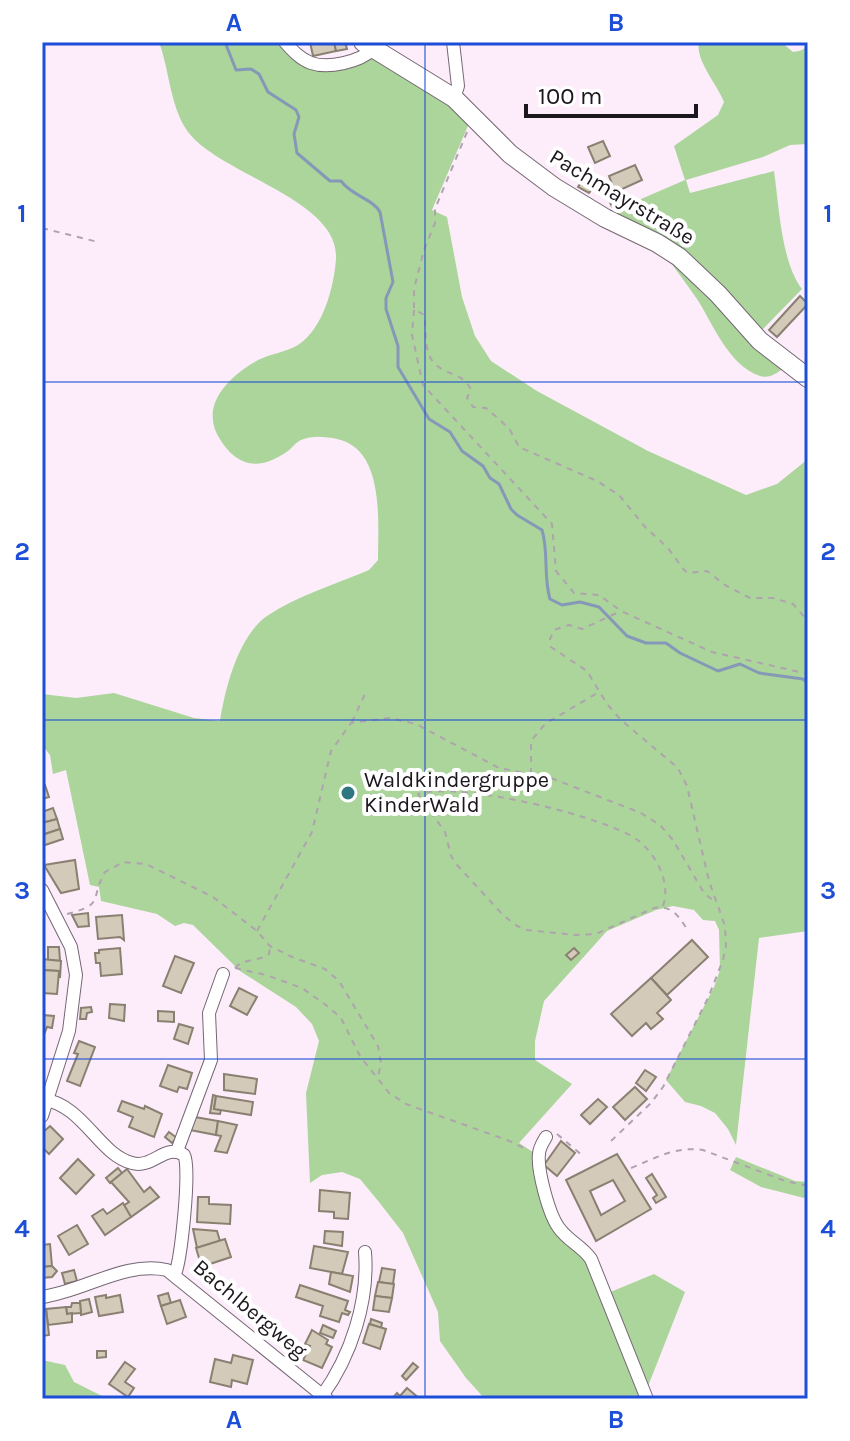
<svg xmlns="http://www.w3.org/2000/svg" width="850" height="1441" font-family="Karla,sans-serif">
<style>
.green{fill:#abd59a}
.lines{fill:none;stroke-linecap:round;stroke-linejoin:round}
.stream{stroke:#8698b8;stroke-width:3}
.building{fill:#d4cab9;stroke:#8a8071;stroke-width:2;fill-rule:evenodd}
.street-casing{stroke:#746773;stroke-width:14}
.secondary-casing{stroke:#746773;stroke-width:20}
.path{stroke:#afa3ae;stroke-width:2;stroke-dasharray:6 6;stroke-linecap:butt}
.street{stroke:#fff;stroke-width:12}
.secondary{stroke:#fff;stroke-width:18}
.grid{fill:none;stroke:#1d4ed8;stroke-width:2;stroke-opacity:0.55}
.poi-dot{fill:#2e7680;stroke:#fff;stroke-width:3}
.labels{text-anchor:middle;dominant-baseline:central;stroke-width:8;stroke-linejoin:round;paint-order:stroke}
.street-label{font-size:22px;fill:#1c171c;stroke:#fff}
.poi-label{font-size:22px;fill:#1c171c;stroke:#fff;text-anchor:start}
.neatline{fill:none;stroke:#1d4ed8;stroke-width:3}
.grid-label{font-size:26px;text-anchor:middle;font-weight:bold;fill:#1d4ed8}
</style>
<rect width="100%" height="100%" fill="#fdedfb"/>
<g class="green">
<path d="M159,42H282L308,64L374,57L442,95L470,121L432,210L447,217L462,297L475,336L491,361L537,391L648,451L746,495L777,484L808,459V931L759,938L736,1145L728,1129L715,1113L701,1106L685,1102L666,1080L714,987L720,970L719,930L715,921L703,920L694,910L673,906L656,910L607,931L544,1001L535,1041V1060L572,1084L519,1143L542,1158C541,1205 582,1256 608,1293L654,1274L685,1292L643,1399H485L466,1378L440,1341L438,1312L403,1233L379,1202L360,1179L342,1172L322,1175L310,1183L306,1093L319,1041L312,1024L296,1007L240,971L193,925L184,923L175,926L157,914L101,901L99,887L90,885L66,770L53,774L50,755L42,745V694L76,698L114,693L194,718L220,721C225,689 238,636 267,616C297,596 336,584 369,570L378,560C378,522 385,449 337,439C326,437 313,435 301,440C296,442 292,448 288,451C258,472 236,467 218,436C200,403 231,375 258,360C270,354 286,352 298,345C323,329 334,287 336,259C340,198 215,174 186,129C170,104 169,69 159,42Z"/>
<path d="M699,42H781L793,52C801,51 805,50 808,42V144L790,145L763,157L686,180L690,193L774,171C779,205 781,262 802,289L759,333L736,305L612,215L641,199L685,180L674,146L718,115L724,102C717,84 695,60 699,42Z"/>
<path d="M663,253L783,369C776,373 770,379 760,376C729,366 713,324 697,299C686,283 675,268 663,253Z"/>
<path d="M736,1157L795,1181L808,1182V1199L761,1187L730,1170Z"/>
<path d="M42,1360L65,1365L74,1382L108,1399H42Z"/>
</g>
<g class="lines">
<path class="stream" d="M225,42L236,70L251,69L259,74L268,92L296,110L299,117L294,134L297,153L330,181H341C352,196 373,199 380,212L393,282L386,298V309L398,346V367L429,419L450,432L462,451L483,466L490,478L499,484L511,509L517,515L542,530C549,553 543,576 550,599L562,605L580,602L599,607L627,636L646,643H666L680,653L718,671L740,664L759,673L803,679L808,683"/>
</g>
<g class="building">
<path d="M310,42H334L336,51L313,56Z"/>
<path d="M334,42H345L347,49L336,51Z"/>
<path d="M603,141L610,156L595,163L588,147Z"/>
<path d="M635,165L642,180L622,189L627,200L612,207L609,200L617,197L609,176Z"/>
<path d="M584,178L595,185L589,193L578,187Z"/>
<path d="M800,296L808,304L777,337L769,330Z"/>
<path d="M45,785L49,797L42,799V786Z"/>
<path d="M53,808L57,819L42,823V812Z"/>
<path d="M57,819L60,829L42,835V823Z"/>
<path d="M60,829L63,839L42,846V835Z"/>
<path d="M75,860L79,889L61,893L44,865Z"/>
<path d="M88,913L89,926L78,927L72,915Z"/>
<path d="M122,915L124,940L120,937L98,939L96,917Z"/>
<path d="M692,940L708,957L667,995L651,978Z"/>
<path d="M48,947H59L60,961L48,960Z"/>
<path d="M120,948L122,974L101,976L100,963H96L95,953H99V950Z"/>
<path d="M574,948L579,953L571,960L566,955Z"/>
<path d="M175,956L194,963L181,993L163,986Z"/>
<path d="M42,959L61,961L60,978L59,971L42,970V976Z"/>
<path d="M42,970L59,971L57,994L42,993Z"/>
<path d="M651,978L671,1000L657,1013L663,1019L651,1029L646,1023L632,1036L611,1014Z"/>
<path d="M239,988L257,997L247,1015L230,1006Z"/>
<path d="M110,1004L125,1005L124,1021L109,1018Z"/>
<path d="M91,1007L92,1012L87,1013L86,1019H80L81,1008Z"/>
<path d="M158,1011L174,1012V1022L158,1021Z"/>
<path d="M42,1012L43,1015L54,1016L52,1028L47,1027L42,1040Z"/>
<path d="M179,1024L193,1028L188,1044L174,1039Z"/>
<path d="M79,1041L95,1047L80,1086L67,1081L78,1054L74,1053Z"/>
<path d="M168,1065L192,1073L187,1089L179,1087L177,1092L160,1086Z"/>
<path d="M645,1070L656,1077L646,1091L636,1083Z"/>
<path d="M224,1074L257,1079L255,1094L224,1090Z"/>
<path d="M635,1087L647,1099L625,1120L613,1107Z"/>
<path d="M213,1095L216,1096L214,1109L221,1110L220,1114L210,1113Z"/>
<path d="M216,1096L253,1102L251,1115L214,1109Z"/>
<path d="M598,1099L607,1107L590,1124L581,1115Z"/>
<path d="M122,1101L144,1109L145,1106L162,1114L154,1137L129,1127L133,1117L118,1111Z"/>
<path d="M195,1117L218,1121L216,1135L190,1130Z"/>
<path d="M218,1121L237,1125L227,1153L215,1151L221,1136L216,1135Z"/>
<path d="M50,1126L63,1139L49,1154L42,1147V1133Z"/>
<path d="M169,1132L177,1138L172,1143L165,1137Z"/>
<path d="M561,1141L575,1153L557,1176L544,1165Z"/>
<path d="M617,1154L651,1209L596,1241L566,1180ZM613,1180L625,1201L601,1215L590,1191Z"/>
<path d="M78,1159L94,1175L76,1194L60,1178Z"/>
<path d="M118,1168L122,1173L110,1183L106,1178Z"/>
<path d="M127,1169L144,1192L150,1187L159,1197L131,1217L123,1206L129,1202L111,1182Z"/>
<path d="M652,1174L666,1197L656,1203L653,1198L657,1195L646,1178Z"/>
<path d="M320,1190L350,1193L348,1219L334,1218V1212L319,1211Z"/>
<path d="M198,1197H209V1204L231,1205L230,1224L197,1222Z"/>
<path d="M123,1203L131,1217L105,1235L92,1216L103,1209L107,1214Z"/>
<path d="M77,1225L88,1244L69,1255L58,1236Z"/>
<path d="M193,1229L217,1231L220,1241L197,1248Z"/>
<path d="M325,1231L343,1232L342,1246L324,1243Z"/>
<path d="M225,1239L231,1257L210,1264L212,1272L204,1275L196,1248Z"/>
<path d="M50,1244L52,1266L42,1267V1245Z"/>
<path d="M314,1246L348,1252L342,1274L310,1268Z"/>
<path d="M52,1266L57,1271L52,1277L42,1278V1267Z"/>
<path d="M382,1268L395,1270L393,1284L379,1282Z"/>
<path d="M74,1270L77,1281L65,1284L62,1273Z"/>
<path d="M331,1272L353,1276L350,1292L329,1284Z"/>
<path d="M378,1282L394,1284L392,1298L375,1296Z"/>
<path d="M300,1285L348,1301L345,1310L350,1312L348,1315L342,1313L339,1322L320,1316L323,1306L296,1297Z"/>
<path d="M239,1292L247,1298L240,1306L232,1299Z"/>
<path d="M168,1293L171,1303L161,1306L158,1296Z"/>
<path d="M106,1295V1298L120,1295L123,1312L99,1316L95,1297Z"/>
<path d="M375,1296L392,1298L389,1312L373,1310Z"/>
<path d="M89,1299L92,1312L81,1315L80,1301Z"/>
<path d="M180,1300L186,1317L167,1324L161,1306Z"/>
<path d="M72,1303H80L81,1313L67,1314L66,1307H71Z"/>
<path d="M66,1307L67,1314L72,1313V1322L48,1325L46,1309Z"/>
<path d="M42,1309H46L49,1335L42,1336Z"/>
<path d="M371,1319L382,1323L381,1328L370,1324Z"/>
<path d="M369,1324L386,1329L380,1349L363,1343Z"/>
<path d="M323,1325L336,1331L333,1338L320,1333Z"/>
<path d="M312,1330L328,1340L326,1344L332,1347L322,1368L303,1360L310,1346L305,1344Z"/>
<path d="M97,1351H106V1357L97,1358Z"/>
<path d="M233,1355L253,1360L247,1384L232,1380L231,1387L210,1382L215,1359L231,1363Z"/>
<path d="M125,1362L135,1369L125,1382L134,1388L128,1397L109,1384Z"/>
<path d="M413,1363L418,1367L406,1380L402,1376Z"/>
<path d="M407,1388L420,1399H392L397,1393L400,1396Z"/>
</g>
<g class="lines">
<defs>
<g id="street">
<path d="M285,42C292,50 300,59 311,63C328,69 360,62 373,49"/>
<path d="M453,42L458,86L454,98"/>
<path d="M42,890L71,947L76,975L69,1031L42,1116"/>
<path d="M42,1099C84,1105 98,1154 132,1163C153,1169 165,1143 184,1155C191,1168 181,1259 175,1274"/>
<path d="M546,1137C543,1142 539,1148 539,1154C537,1170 549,1215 559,1228C568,1241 582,1246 591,1259L647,1399"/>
<path d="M177,1151L211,1060L209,1013L223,974"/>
<path d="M42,1297C85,1291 124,1261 167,1270L327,1399"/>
<path d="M322,1396C351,1356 369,1301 365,1252"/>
</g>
<path id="secondary" d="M363,42L454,98L510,154L554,187L605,218L657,243L679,257L718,294L760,341L808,378"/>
</defs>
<use href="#street" class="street-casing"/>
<use href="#secondary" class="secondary-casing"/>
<g class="path">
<path d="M467,132L435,209V223L424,250L414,289V309L424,315C427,330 423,353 435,364C448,376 461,372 471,389L467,398L473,407L486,408L499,419L510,430L519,447L597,481L619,495L646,528L668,548L684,570L688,573L707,571L725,585L750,598H773L793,604L808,621"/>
<path d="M42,228L98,242"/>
<path d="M414,310L412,335L423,385L552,524L556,571L574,593L599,595L621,611L712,652L808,674"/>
<path d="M352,722L366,692"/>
<path d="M531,774V741L545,724L599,692"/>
<path d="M663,906C671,883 657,856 639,841C606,816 458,781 418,794L445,832L451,856L457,865L503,915L517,926L527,930L575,935L596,934L654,908C672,905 679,916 688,931"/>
<path d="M67,914C106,904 89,900 105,872L123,862L146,864L213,897L257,931L270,946L292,957L325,969L339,981L378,1046L381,1063L378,1077"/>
<path d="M257,931L312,832L331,751L351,723L390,718L416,724L499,768L551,778L641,813L660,825L673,840L704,893L715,902"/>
<path d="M235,968L266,975L302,988L326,1005L341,1018L360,1056L389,1093L406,1104L507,1140L526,1149"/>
<path d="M235,968C244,958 258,962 269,954L270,947"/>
<path d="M557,1134L583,1156"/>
<path d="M611,1141L651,1103L663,1087L708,998L723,960L726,946L725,926L709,881L687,786L678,768L621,720L607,704L587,671L551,647L550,639L554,630L569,625L582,629L621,611"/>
<path d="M631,1168C656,1158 675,1146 703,1150L785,1181L808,1186"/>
</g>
<use href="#street" class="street"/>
<use href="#secondary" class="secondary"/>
</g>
<path class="grid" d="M425,42V1399M42,382H808M42,720H808M42,1059H808"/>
<circle class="poi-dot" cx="348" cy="793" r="8"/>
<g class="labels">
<g class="street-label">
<text transform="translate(622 197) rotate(31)">Pachmayrstraße</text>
<text transform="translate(250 1309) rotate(40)">Bachlbergweg</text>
</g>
<g class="poi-label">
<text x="364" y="780">Waldkindergruppe<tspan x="364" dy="25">KinderWald</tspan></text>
</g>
</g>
<rect width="850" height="1441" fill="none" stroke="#ffffff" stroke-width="88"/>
<path d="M526 104v12h170v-12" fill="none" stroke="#1c171c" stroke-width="4"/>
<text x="538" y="104" font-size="24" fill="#1c171c" stroke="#ffffff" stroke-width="6" paint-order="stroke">100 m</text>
<rect x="44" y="44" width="762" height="1353" class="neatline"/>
<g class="grid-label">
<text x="234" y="31">A</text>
<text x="616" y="31">B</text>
<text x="22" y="222">1</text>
<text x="828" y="222">1</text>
<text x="22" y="560">2</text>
<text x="828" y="560">2</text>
<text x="22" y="899">3</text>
<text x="828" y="899">3</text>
<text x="22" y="1237">4</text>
<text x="828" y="1237">4</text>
<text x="234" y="1428">A</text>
<text x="616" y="1428">B</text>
</g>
</svg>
